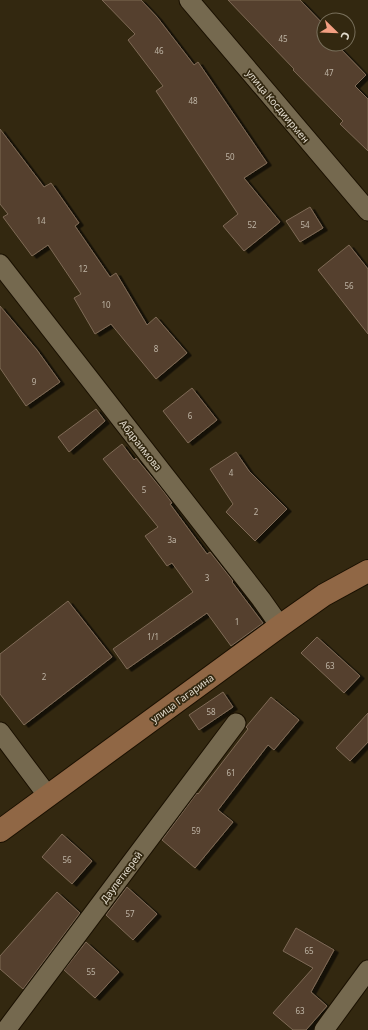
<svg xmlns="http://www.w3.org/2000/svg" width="368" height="1030" font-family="'Noto Sans',sans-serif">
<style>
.building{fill:#54402d;stroke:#7f6a56;filter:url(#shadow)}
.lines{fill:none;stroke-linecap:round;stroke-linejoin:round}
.street-casing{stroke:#1a1000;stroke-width:21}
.secondary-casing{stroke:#1a1000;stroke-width:24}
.street{stroke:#75694f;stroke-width:19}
.secondary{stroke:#906745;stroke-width:22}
.labels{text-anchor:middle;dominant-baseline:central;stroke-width:3.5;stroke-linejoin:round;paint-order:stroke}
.number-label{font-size:8px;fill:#beb4a5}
.street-label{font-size:10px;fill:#e2dbcd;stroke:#332810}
</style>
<defs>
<filter id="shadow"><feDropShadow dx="4.5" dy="2.5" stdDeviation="0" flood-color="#0009"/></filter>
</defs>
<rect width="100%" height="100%" fill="#332810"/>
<g class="building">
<path d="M102,0H141L157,17L194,65L198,62L267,163L244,178L280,222L244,251L223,226L238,214L156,91L163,86L128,40L135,34Z"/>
<path d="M228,0H300L324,25V44H336L366,75L355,86L368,99V151L340,124L343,121L293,70L294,69Z"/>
<path d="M0,129L44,187L51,183L79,223L75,226L110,277L116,273L147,325L156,317L187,353L156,379L111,324L95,334L74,298L81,294L48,245L32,256L3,217L8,214L0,204Z"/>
<path d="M310,207L323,228L300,242L286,221Z"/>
<path d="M349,245L368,269V334L318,270Z"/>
<path d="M0,306L37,350L60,382L26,406L0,368Z"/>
<path d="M192,388L217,420L188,443L163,411Z"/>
<path d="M96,409L105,421L69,452L58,437Z"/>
<path d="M122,444L134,460L136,458L164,492L172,503L170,504L207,554L210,552L233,581L232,582L263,623L231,646L207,613L127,669L113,649L193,592L172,563L167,566L145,536L158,527L103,459Z"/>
<path d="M236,452L249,471L287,509L255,541L226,512L233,504L210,469Z"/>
<path d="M68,601L112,657L24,725L0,694V654Z"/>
<path d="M317,637L360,676L344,693L301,653Z"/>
<path d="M223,692L233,707L199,730L189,715Z"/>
<path d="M271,697L299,720L274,750L268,745L218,810L233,822L195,868L162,840L197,793L198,794L248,729L246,727Z"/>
<path d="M368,713V742L350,761L336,748Z"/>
<path d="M62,834L92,861L72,884L42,857Z"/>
<path d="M127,887L157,914L133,940L106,915Z"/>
<path d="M57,892L80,913L23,989L0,969V956Z"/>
<path d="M296,928L334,950L311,992L327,1006L306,1030H293L273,1013L313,968L283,951Z"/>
<path d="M86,942L119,972L95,998L64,970Z"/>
</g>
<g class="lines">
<defs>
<g id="street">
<path d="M189,0L368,211"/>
<path d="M0,264L261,599L280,626"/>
<path d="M0,732L48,796"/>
<path d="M6,1030L236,723"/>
<path d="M324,1030L368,970"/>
</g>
<path id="secondary" d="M0,831L280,626L324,595L368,571"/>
</defs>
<use href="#street" class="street-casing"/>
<use href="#secondary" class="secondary-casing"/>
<use href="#street" class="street"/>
<use href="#secondary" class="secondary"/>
</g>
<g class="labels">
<g class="number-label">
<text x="283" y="38">45</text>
<text x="159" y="50">46</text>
<text x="329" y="72">47</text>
<text x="193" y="100">48</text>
<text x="230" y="156">50</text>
<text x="41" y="220">14</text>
<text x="252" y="224">52</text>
<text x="305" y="224">54</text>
<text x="83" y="268">12</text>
<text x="349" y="285">56</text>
<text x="106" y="304">10</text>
<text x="156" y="348">8</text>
<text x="34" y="381">9</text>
<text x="190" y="415">6</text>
<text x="231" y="472">4</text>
<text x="144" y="489">5</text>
<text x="256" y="511">2</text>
<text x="172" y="539">3а</text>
<text x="207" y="577">3</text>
<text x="237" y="621">1</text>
<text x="153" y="636">1/1</text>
<text x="330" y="665">63</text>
<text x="44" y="676">2</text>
<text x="211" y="711">58</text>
<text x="231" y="772">61</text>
<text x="196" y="830">59</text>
<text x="67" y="859">56</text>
<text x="130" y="913">57</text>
<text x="309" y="950">65</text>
<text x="91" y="971">55</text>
<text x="300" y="1010">63</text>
</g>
<g class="street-label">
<text transform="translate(278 106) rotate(50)">улица Косдиирмен</text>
<text transform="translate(141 445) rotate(52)">Абдраимова</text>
<text transform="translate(182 698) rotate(-36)">улица Гагарина</text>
<text transform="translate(121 877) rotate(-53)">Даулеткерей</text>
</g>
</g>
<g transform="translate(336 32) rotate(113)"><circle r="19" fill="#332810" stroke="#79705c"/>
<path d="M0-3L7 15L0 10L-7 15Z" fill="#f39f82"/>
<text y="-6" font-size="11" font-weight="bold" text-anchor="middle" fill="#e2dbcd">С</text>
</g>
</svg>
